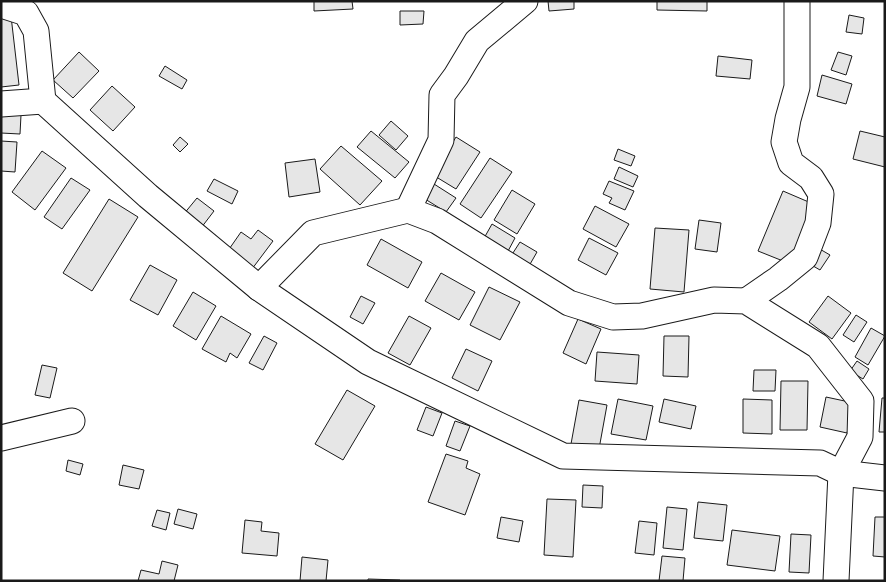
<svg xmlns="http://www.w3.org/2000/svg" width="886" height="582" font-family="'Titillium Web',sans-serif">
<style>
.building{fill:#e6e6e6;stroke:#1a1a1a}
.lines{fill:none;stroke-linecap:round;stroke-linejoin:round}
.minor-casing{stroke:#1a1a1a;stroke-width:27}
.minor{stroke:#fff;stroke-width:25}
</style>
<rect width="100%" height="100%" fill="#fff"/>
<g class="building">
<path d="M314,1H352L353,9L314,11Z"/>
<path d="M548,1H574V9L549,11Z"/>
<path d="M657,1H707V11L657,10Z"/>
<path d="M400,11H424L423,24L400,25Z"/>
<path d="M849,15L864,18L862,34L846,32Z"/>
<path d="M11,16L19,85L1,87V17Z"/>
<path d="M79,52L99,71L73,98L53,80Z"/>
<path d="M838,52L852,56L846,75L831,70Z"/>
<path d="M718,56L752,60L750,79L716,76Z"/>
<path d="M165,66L187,80L182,89L159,76Z"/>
<path d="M822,75L852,84L846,104L817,96Z"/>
<path d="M112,86L135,107L113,131L90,110Z"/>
<path d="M1,113L21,115L20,134L1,133Z"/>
<path d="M391,121L408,136L396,150L379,135Z"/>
<path d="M371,131L409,162L395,178L357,147Z"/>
<path d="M860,131L885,137V167L853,159Z"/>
<path d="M180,137L188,144L180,152L173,145Z"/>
<path d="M456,137L480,152L456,189L433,175Z"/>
<path d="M1,141L17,142L15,172L1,171Z"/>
<path d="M341,146L382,181L360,205L320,169Z"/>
<path d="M618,149L635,156L631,166L614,160Z"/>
<path d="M42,151L66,168L35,210L12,192Z"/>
<path d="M490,158L512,172L481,218L460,204Z"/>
<path d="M315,159L320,192L289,197L285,163Z"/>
<path d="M619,167L638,176L633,187L614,179Z"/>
<path d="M71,178L90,190L62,229L44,217Z"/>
<path d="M214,179L238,191L232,204L207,191Z"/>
<path d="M609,181L634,191L625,210L609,203L612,198L603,194Z"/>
<path d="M434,184L456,198L446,212L425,199Z"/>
<path d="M512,190L535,204L517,234L494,220Z"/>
<path d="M783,191L818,206L793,265L758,251Z"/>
<path d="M197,198L214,211L201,228L183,215Z"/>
<path d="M109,199L138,217L92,291L63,273Z"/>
<path d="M595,206L629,224L616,247L583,229Z"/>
<path d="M699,220L721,223L717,252L695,249Z"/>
<path d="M492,224L515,238L507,253L483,240Z"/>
<path d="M655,228L689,230L684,292L650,289Z"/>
<path d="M258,230L273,241L249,273L225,255L241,232L251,239Z"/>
<path d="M589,238L618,253L606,275L578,260Z"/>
<path d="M381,239L422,262L408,288L367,265Z"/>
<path d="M520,242L537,252L529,266L511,256Z"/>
<path d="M818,248L830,255L820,270L808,263Z"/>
<path d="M150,265L177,280L158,315L130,300Z"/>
<path d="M441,273L475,292L459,320L425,301Z"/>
<path d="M489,287L520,302L500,340L470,325Z"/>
<path d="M193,292L216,306L196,340L173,326Z"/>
<path d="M361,296L375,303L363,324L350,317Z"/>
<path d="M828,296L851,313L832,339L809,322Z"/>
<path d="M856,315L867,322L854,342L843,335Z"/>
<path d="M221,316L251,334L237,358L230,353L226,362L202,349Z"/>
<path d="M409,316L431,328L410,365L388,353Z"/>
<path d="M578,319L601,329L586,364L563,353Z"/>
<path d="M871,328L885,336L868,365L855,357Z"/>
<path d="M264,336L277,343L263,370L249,363Z"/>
<path d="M664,336H689L688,377L663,376Z"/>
<path d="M466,349L492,361L478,391L452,378Z"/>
<path d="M597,352L639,355L637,384L595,381Z"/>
<path d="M857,361L869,369L863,379L850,371Z"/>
<path d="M42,365L57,368L50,398L35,395Z"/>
<path d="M754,370H776L775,391H753Z"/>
<path d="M781,381H808L807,430H780Z"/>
<path d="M347,390L375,406L343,460L315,444Z"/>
<path d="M826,397L854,403L847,433L820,427Z"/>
<path d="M882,398H885V432H879Z"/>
<path d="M618,399L653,406L646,440L611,434Z"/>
<path d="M664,399L696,406L691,429L659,422Z"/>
<path d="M743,399L772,400V434L743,433Z"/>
<path d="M579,400L607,405L599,449L571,444Z"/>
<path d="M426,407L442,413L433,436L417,430Z"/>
<path d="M455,421L470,426L460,451L446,446Z"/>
<path d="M446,454L468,461L466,468L480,474L465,515L428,502Z"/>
<path d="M68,460L83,464L80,475L66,471Z"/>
<path d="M123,465L144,470L139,489L119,485Z"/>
<path d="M583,485L603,486L602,508L582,507Z"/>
<path d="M547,499L576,500L573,557L544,555Z"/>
<path d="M698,502L727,505L723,541L694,538Z"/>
<path d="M667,507L687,509L683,550L663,548Z"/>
<path d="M178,509L197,514L193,529L174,524Z"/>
<path d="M157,510L170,513L166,530L152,526Z"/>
<path d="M501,517L523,521L519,542L497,538Z"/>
<path d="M875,517H885V557L873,556Z"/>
<path d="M245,520L262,522L261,531L279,533L277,556L242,553Z"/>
<path d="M639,521L657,523L654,555L635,553Z"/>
<path d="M732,530L780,536L775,571L727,565Z"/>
<path d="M791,534L811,535L809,573L789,572Z"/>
<path d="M662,556L685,558L683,581H659Z"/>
<path d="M302,557L328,560L326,581H300Z"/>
<path d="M162,561L178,565L174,581H138L141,570L159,574Z"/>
<path d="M368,579L400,580V581H368Z"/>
</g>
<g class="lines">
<defs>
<g id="minor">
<path d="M1,5L26,13L36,31L43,101L1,104"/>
<path d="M43,101L148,196L259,288L368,362L563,456L820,463L841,473L885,478"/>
<path d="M408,210L441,140L442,95L456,76L477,41L525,1"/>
<path d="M259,288L313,233L408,210L437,221L569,303L613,317L642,316L714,300L746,301L818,346L861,401L860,437L841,473L836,581"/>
<path d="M746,301L778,279L805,257L818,223L821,194L811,178L791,163L784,142L788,119L797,87V1"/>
<path d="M1,438L72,421"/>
</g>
</defs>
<use href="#minor" class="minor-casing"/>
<use href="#minor" class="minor"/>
</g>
<rect width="886" height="582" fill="none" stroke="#1a1a1a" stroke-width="5"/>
</svg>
